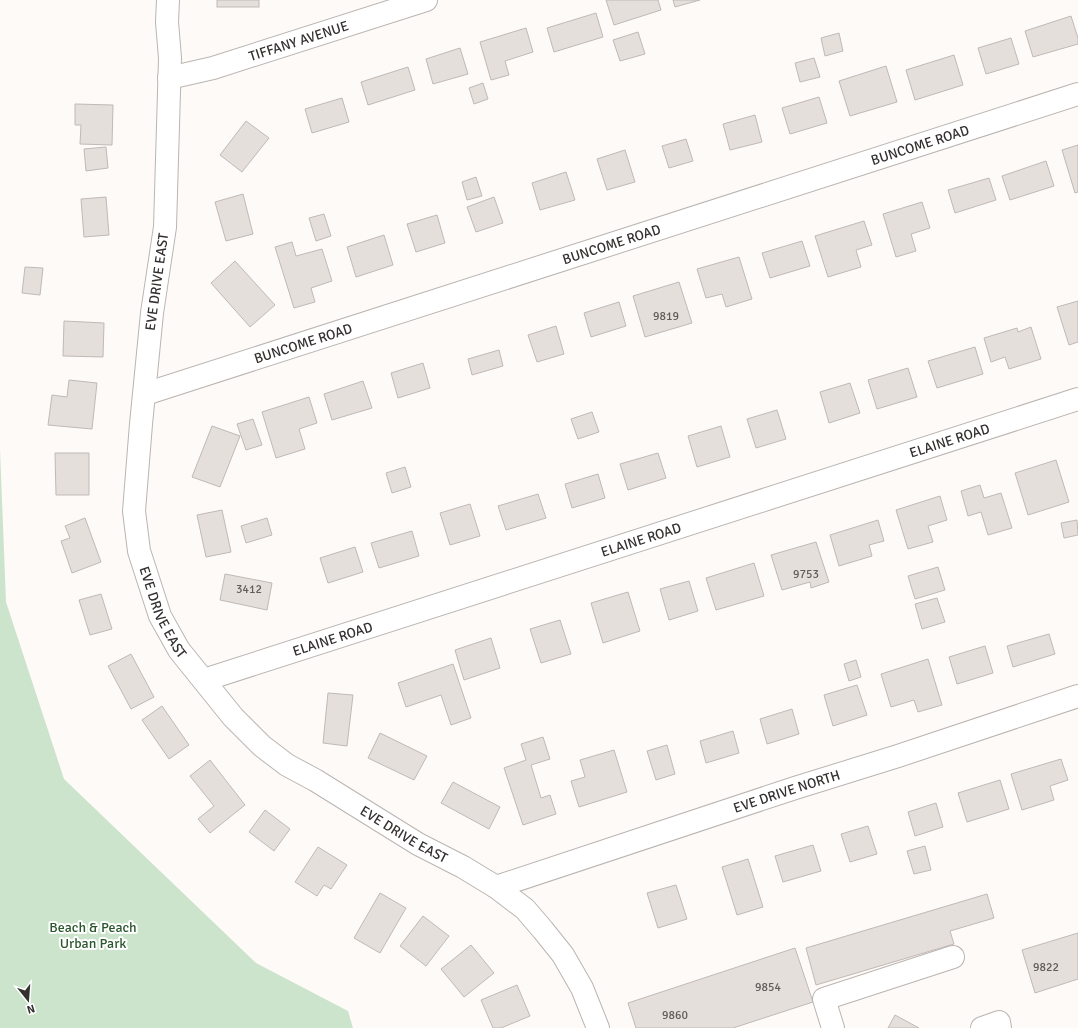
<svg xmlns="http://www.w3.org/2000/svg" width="1078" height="1028" font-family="Signika,sans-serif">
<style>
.green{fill:#cce4cc}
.building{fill:#e5dfdb;stroke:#c0b9b6}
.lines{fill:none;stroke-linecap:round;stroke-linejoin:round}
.minor-casing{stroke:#bbb5b1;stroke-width:24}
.minor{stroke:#fff;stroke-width:22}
.labels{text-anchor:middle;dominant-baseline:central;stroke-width:4;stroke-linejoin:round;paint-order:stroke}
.number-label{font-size:12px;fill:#605c5a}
.street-label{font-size:14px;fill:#33302f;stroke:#fff}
.park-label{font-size:14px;fill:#2b572d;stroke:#fff}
</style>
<rect width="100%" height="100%" fill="#fefaf8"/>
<path class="green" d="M0,449L6,602L64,779L256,963L348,1011L353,1028H0Z"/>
<g class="building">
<rect x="217" y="0" width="42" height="7"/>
<path d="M606,0H658L661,10L614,25Z"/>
<path d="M673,0H700L675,7Z"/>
<path d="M596,13L603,37L554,52L547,28Z"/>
<path d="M1071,16L1078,38V44L1033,57L1025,31Z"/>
<path d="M526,28L533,52L505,61L509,75L491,80L480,42Z"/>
<path d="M638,32L645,54L620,61L613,40Z"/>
<path d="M839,33L843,51L825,56L821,38Z"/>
<path d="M1011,38L1019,64L986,74L978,48Z"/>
<path d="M460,48L468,74L433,84L426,59Z"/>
<path d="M954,55L963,85L915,100L906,70Z"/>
<path d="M814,58L820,77L800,82L795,63Z"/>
<path d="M886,66L897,102L850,116L839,81Z"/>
<path d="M408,67L415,90L368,105L361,82Z"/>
<path d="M483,83L488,99L474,104L469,88Z"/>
<path d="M819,97L827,123L790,134L782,108Z"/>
<path d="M342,98L349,122L312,133L305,109Z"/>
<path d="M75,104L113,105L112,145L80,144L81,125H75Z"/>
<path d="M755,115L762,142L730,150L723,124Z"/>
<path d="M246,121L269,138L242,172L220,155Z"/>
<path d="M686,139L693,161L669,168L662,146Z"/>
<path d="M1078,145V192L1075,193L1062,150Z"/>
<path d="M106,147L108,168L86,171L84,149Z"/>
<path d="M625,150L635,182L607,190L597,159Z"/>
<path d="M1046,161L1054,186L1010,200L1002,176Z"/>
<path d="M566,172L575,200L540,210L532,183Z"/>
<path d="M476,177L482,196L467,200L462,182Z"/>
<path d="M989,178L996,200L955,213L948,190Z"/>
<path d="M243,194L253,234L226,241L215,202Z"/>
<path d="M106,197L109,235L84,237L81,199Z"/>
<path d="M494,197L503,223L476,232L467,207Z"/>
<path d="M922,202L930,228L911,234L916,251L896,257L883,214Z"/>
<path d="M324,214L331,236L316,241L309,218Z"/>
<path d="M437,215L445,243L416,252L407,224Z"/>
<path d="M864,221L872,245L856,250L861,267L828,277L815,236Z"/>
<path d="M384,235L393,265L356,277L347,247Z"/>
<path d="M802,241L810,266L770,278L762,253Z"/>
<path d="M292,242L296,256L322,249L332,281L311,288L315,302L294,308L275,247Z"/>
<path d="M739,257L752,299L726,307L722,294L706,298L697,269Z"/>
<path d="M235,261L275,305L250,327L211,283Z"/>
<path d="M25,267L43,268L40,295L22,293Z"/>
<path d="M679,282L692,323L645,337L633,296Z"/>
<path d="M1078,301V342L1069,345L1057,307Z"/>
<path d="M619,302L626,326L591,337L584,313Z"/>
<path d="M64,321L104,323L103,357L63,356Z"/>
<path d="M556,326L564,354L537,362L528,335Z"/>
<path d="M1031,327L1041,359L1009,369L1005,357L991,362L984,338L1017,328L1018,332Z"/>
<path d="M975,347L983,374L937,388L928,361Z"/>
<path d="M499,350L503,366L472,375L468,359Z"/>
<path d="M423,363L430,388L398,398L391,373Z"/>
<path d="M908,368L917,397L877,409L868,380Z"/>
<path d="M69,380L97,383L92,429L48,425L52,395L67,397Z"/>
<path d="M363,381L372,408L332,420L324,394Z"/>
<path d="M850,383L860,413L829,423L820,392Z"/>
<path d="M309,397L317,423L299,429L305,449L276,458L262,412Z"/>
<path d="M777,410L786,439L756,448L747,419Z"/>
<path d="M592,412L599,432L578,439L571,419Z"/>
<path d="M253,419L262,445L246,450L237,424Z"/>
<path d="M212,426L240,436L220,487L192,477Z"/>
<path d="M721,426L730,457L697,467L688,436Z"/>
<path d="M55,453H89V495H56Z"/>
<path d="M658,453L666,478L628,490L620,464Z"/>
<path d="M1056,460L1069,502L1028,515L1015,473Z"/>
<path d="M405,467L411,487L392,493L386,473Z"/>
<path d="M598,474L605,498L572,508L565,484Z"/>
<path d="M980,485L984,498L1001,493L1012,528L988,535L981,512L968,516L961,491Z"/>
<path d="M538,494L546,518L506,530L498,506Z"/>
<path d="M940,496L947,520L928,526L933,542L908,549L896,510Z"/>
<path d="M470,504L480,536L450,545L440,513Z"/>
<path d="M222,510L231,552L206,557L197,515Z"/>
<path d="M85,518L101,562L72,573L61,541L70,538L65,526Z"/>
<path d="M267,518L272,535L246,543L241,526Z"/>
<path d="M878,520L884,541L869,545L872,556L839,566L830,535Z"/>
<path d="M1077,520L1078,535L1064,538L1061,523Z"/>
<path d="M412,531L419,556L379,568L371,543Z"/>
<path d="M816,542L829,582L811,588L810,582L782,590L771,555Z"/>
<path d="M355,547L363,572L328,583L320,558Z"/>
<path d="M754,563L764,596L716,610L706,578Z"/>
<path d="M938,567L945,590L915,599L908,576Z"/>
<path d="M225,574L272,583L267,610L220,600Z"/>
<path d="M689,581L698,611L669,620L660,589Z"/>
<path d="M628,592L640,631L603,643L591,603Z"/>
<path d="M101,594L112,629L90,635L79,600Z"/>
<path d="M937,598L945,622L922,629L915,604Z"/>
<path d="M560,620L571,654L541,663L530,629Z"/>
<path d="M1049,634L1055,654L1013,667L1007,646Z"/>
<path d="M491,638L500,668L464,680L455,650Z"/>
<path d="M985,646L993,673L957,684L949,657Z"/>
<path d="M131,654L154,697L131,709L108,666Z"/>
<path d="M928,659L942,705L918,712L914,700L891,707L881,674Z"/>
<path d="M856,660L861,677L849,681L844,664Z"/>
<path d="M453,664L471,718L451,725L441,695L406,707L398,683Z"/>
<path d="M857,685L867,715L833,726L824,695Z"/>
<path d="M328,693L353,695L347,746L323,743Z"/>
<path d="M162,706L189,745L169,759L142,720Z"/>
<path d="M792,709L799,734L767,744L760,719Z"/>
<path d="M733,731L739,753L706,763L700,741Z"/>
<path d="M380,733L427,756L414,780L368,758Z"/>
<path d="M543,737L550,759L531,765L541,798L550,795L556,814L523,825L504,768L526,760L521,744Z"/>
<path d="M667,745L675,774L656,780L647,751Z"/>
<path d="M614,750L627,792L579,807L571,781L585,777L580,760Z"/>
<path d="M1061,759L1068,780L1050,786L1054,800L1022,810L1011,774Z"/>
<path d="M210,760L245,805L210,833L198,819L214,806L190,776Z"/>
<path d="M1000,780L1009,809L967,822L958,793Z"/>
<path d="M453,782L500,807L489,829L441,803Z"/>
<path d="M936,803L943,827L915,836L908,812Z"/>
<path d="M265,810L290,829L274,851L249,832Z"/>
<path d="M868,826L877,854L850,862L841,834Z"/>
<path d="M813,845L821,871L783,882L775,856Z"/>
<path d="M925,846L931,870L914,874L907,851Z"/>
<path d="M318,847L347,865L331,889L324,885L317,896L295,882Z"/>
<path d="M748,859L763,907L737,915L722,867Z"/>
<path d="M676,885L687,919L658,928L647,893Z"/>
<path d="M380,893L406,908L380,953L354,938Z"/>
<path d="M987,894L994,918L950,931L954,944L816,985L806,948Z"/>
<path d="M423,916L449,936L426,966L400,946Z"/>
<path d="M1078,933V979L1035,993L1022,950Z"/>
<path d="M471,945L494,973L464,997L441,969Z"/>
<path d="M795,948L813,1002L733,1028H636L628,1003Z"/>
<path d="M517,985L530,1016L501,1028H493L481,1000Z"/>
<path d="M895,1015L919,1028H888Z"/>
</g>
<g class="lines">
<defs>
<g id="minor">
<path id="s1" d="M168,0L167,22L170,58L165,227L152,313L141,424L134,511L139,551L160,616L179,650L233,717L262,746L287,765L315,780L418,844L463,867L496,887L525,909L543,930L563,955L582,988L598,1028"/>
<path id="s2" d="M169,78L213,68L426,0"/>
<path id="s3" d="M145,394L1078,94"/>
<path id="s4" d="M204,680L1078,399"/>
<path id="s5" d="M496,887L795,788L898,756L1078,696"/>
<path d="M833,1028L824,999L953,957"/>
<path d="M982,1028L999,1022L1000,1028"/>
</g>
</defs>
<use href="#minor" class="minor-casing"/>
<use href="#minor" class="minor"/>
</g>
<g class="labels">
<g class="number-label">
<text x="666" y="316">9819</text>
<text x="806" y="574">9753</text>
<text x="249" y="589">3412</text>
<text x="1046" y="967">9822</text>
<text x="768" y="987">9854</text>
<text x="675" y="1015">9860</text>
</g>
<g class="street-label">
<text stroke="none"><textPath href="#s2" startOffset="135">TIFFANY AVENUE</textPath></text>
<text stroke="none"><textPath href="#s3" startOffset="814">BUNCOME ROAD</textPath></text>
<text stroke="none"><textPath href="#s3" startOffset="490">BUNCOME ROAD</textPath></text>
<text transform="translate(157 282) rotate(-82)">EVE DRIVE EAST</text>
<text stroke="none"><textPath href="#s3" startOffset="166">BUNCOME ROAD</textPath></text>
<text stroke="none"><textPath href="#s4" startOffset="783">ELAINE ROAD</textPath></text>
<text stroke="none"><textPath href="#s4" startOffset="459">ELAINE ROAD</textPath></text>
<text stroke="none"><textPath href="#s1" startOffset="619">EVE DRIVE EAST</textPath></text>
<text stroke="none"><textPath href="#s4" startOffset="135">ELAINE ROAD</textPath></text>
<text stroke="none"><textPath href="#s5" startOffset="306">EVE DRIVE NORTH</textPath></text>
<text stroke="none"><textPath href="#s1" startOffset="955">EVE DRIVE EAST</textPath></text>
</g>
<g class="park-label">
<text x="93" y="927">Beach &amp; Peach<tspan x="93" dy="16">Urban Park</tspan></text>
</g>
</g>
<g transform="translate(28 1000) rotate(163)" stroke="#ffffff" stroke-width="3" paint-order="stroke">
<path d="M0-3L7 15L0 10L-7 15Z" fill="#33302f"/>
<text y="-6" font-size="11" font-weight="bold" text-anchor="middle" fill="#33302f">N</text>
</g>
</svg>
